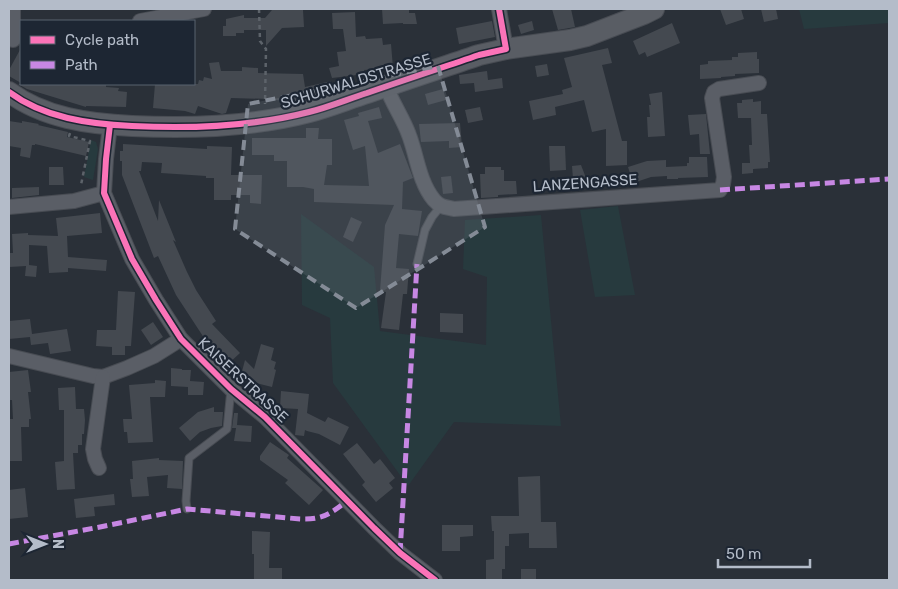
<svg xmlns="http://www.w3.org/2000/svg" width="898" height="589" font-family="Rubik,sans-serif">
<style>
.green{fill:#273a3e}
.building{fill:#444950}
.lines{fill:none;stroke-linecap:round;stroke-linejoin:round}
.service-casing{stroke:#484c53;stroke-width:9}
.minor-casing{stroke:#484c53;stroke-width:16}
.secondary-casing{stroke:#484c53;stroke-width:22}
.path{stroke:#5d636a;stroke-width:2.5;stroke-dasharray:4 4;stroke-linecap:butt}
.service{stroke:#5a5e66;stroke-width:7}
.minor{stroke:#5a5e66;stroke-width:14}
.secondary{stroke:#595d64;stroke-width:20}
.quiet{stroke:#c787e3;stroke-width:5;stroke-dasharray:10 5;stroke-linecap:butt}
.cycleway-casing{stroke:#1d2633;stroke-width:9}
.cycleway{stroke:#fb73b8;stroke-width:6}
.marked{fill:#848b96;fill-opacity:0.2;stroke:#848b96;stroke-width:4;stroke-dasharray:10 6;stroke-linejoin:round}
.labels{text-anchor:middle;dominant-baseline:central;stroke-width:4.5;stroke-linejoin:round;paint-order:stroke}
.street-label{font-size:15px;fill:#b4bcc9;stroke:#1d2633}
</style>
<rect width="100%" height="100%" fill="#2a3038"/>
<g class="green">
<path d="M799,9H889V23L804,29Z"/>
<path d="M91,140L96,142L98,149L93,180L84,177Z"/>
<path d="M618,206L635,295L595,297L580,210Z"/>
<path d="M301,214L374,267L380,331L486,345L487,277L463,269L465,220L541,215L561,426L454,422L408,486L333,383L330,318L302,305Z"/>
</g>
<g class="building">
<path d="M382,9H409V13H415L417,24H403V23L383,24Z"/>
<path d="M552,9H571L575,27L558,30Z"/>
<path d="M720,9H741L744,19L726,25Z"/>
<path d="M761,9H776L778,19L764,22Z"/>
<path d="M272,10H303L304,27L282,28L266,46V30H244V33H236V36H223V26H226V19L244,15V18H265Z"/>
<path d="M355,12L356,37L365,36L366,39L382,38L383,45L391,44L393,68L364,70L365,74L332,78L329,68L339,66L337,52L346,51L343,29H333L332,13Z"/>
<path d="M492,21L495,37L459,44L456,28Z"/>
<path d="M532,21L534,30L521,34L518,25Z"/>
<path d="M672,23L680,43L647,57L645,52L639,55L633,41Z"/>
<path d="M21,48V83L9,76V70Z"/>
<path d="M608,48L612,63L602,65L622,141H627V165L606,166V129L592,132L584,100L555,107L556,115L533,120L529,101L563,94L562,90L572,87L564,58Z"/>
<path d="M757,52V59H759V73L735,74V76L721,77V78L700,79V65L708,64V61L732,60V57H738V53Z"/>
<path d="M219,62L221,71H242V67L258,68V73L303,74L305,87L331,81V93L304,101L271,100V99L231,98L226,113L222,114L198,106L195,114L185,111L153,108L155,84H198L199,80L203,81L204,77L212,79L209,63Z"/>
<path d="M547,64L549,75L537,77L535,66Z"/>
<path d="M487,71L488,80L502,78L503,88L475,92L474,83L460,84L459,75Z"/>
<path d="M18,84H106V87L119,88L118,91L127,92L126,107L86,106V107L27,89Z"/>
<path d="M443,89L446,100L428,105L425,94Z"/>
<path d="M662,92L665,136L648,137L647,117H650L649,105H651L649,94Z"/>
<path d="M753,99V102L761,101V114H767L770,162H768V168L753,169V173L742,174V163H750L749,145H752L751,118H738L737,103H742V100Z"/>
<path d="M379,107L382,118L368,121L378,153L400,144L413,178L403,182L402,209L422,211L418,236L399,234L396,268L409,269L407,294H403L399,330L381,328L386,292L380,291L385,225L394,205L314,202V189L303,187H287V161H274V155H252V138H306V128H319L318,139H332V165H327L324,185L369,186L365,146L353,150L344,120L359,116L358,113Z"/>
<path d="M480,107L483,120L468,123L465,110Z"/>
<path d="M706,114L710,154H700L699,134L690,135L688,115Z"/>
<path d="M9,121L22,123V121L39,124L38,125L68,132L67,137L89,142L86,156L35,144V145H32L30,158L20,156L21,148L9,146Z"/>
<path d="M460,123L462,147L449,148V141L421,142L419,124Z"/>
<path d="M123,144L207,149V146L232,147L231,175H262L261,204L250,203V195H231V200H214V178H206V176L161,173L162,163L142,162L141,171H139L158,221L159,200L176,242L173,240L187,272L196,290L216,321L212,324L240,353L227,365L208,344L176,295L158,256L154,258L122,175V161H120V151H123Z"/>
<path d="M549,146H565L566,170L550,171Z"/>
<path d="M689,157H707L708,177L678,178V179H667V176L651,177L633,183L628,167L647,161L666,160V167L687,166V163H689Z"/>
<path d="M581,165L586,178L573,179L572,166Z"/>
<path d="M49,167H63L64,185H49Z"/>
<path d="M485,167H501V170H504V181H516L517,194L498,195V197L481,198L480,174H485Z"/>
<path d="M451,176L453,193L443,194L441,177Z"/>
<path d="M39,187V195L12,198V188Z"/>
<path d="M100,213L102,233L67,236L68,257L107,260L106,271L68,268V272L49,273L47,246L29,245V265L37,266L36,277L25,276L26,266L9,267V253H13L12,234L28,233V235L58,236L56,218Z"/>
<path d="M351,217L362,222L353,242L343,237Z"/>
<path d="M118,291L135,292L131,346H125V355H112V347L96,346L97,330H116Z"/>
<path d="M440,313L463,314V333L440,332Z"/>
<path d="M30,319L32,334L67,329L71,351L50,354L48,343L31,345L30,337L9,339V321Z"/>
<path d="M153,322L163,337L151,345L141,330Z"/>
<path d="M261,344L274,348L271,360L276,362L274,369L276,370L272,387L240,379L245,360L254,369Z"/>
<path d="M171,368L182,369V370H191L190,381L204,382L203,395H188V387L171,386Z"/>
<path d="M28,370L31,392H28L31,419H29V427H21L22,461H9V419H13L12,400H9V372Z"/>
<path d="M155,380L166,381L165,397H150L153,442L128,443L127,432H124L123,419H132L129,385L155,383Z"/>
<path d="M75,387L76,409H84L85,420L84,434H82V445H78V453H73L75,489L57,490L55,462L64,461V410H59L58,388Z"/>
<path d="M281,391L309,394L307,413L325,422L328,417L349,427L340,445L319,434L307,431L305,430L304,436L295,435L298,409L280,408Z"/>
<path d="M214,407V412H223L222,426L211,428L200,432L190,441L179,428L198,412Z"/>
<path d="M234,413H238L237,425L252,426L251,442L234,441L236,428H232Z"/>
<path d="M270,442L289,455L287,458L323,490L309,505L285,483L288,480L260,460V456Z"/>
<path d="M357,443L374,464L380,459L395,478L389,483L393,488L376,502L362,485L365,482L343,454Z"/>
<path d="M159,458V460L183,461L182,489L167,488L168,475L147,477L149,496L132,497L130,479H133L132,461Z"/>
<path d="M540,476L541,522H556L557,548H529V533L509,534V546H505V569H502V580H486V560L494,559V531H492L491,516H519L518,477Z"/>
<path d="M25,488L28,517L9,519V490Z"/>
<path d="M114,494L115,505L94,507L95,516L76,518L74,499Z"/>
<path d="M442,525H473V536L460,537V551H442Z"/>
<path d="M252,531L270,532L269,568H282V580H254V554H252Z"/>
<rect x="521" y="569" width="15" height="11"/>
</g>
<g class="lines">
<defs>
<g id="service">
<path d="M417,264L425,230L432,217L441,206"/>
<path d="M187,509L186,501L189,458L227,429L231,389"/>
</g>
<g id="minor">
<path d="M499,9L506,49"/>
<path d="M140,21L204,9"/>
<path d="M13,40V9"/>
<path d="M386,86C392,103 403,118 409,135C417,156 419,182 434,200C440,207 445,207 454,209L720,190L723,184L724,177L712,98L714,92L719,89L759,83"/>
<path d="M110,125L106,159L104,193L132,259L156,300L181,339L231,389L265,417L374,528L400,553L435,580"/>
<path d="M9,207L74,201L104,193"/>
<path d="M9,356L93,376L103,377L127,368L154,356L181,339"/>
<path d="M99,468L95,459L93,449L103,377"/>
</g>
<path id="secondary" d="M9,92C44,118 89,124 132,126C191,129 251,127 309,112C329,107 348,99 367,93C404,80 441,68 479,55L506,49L570,40L587,36L644,14L654,9"/>
</defs>
<use href="#service" class="service-casing"/>
<use href="#minor" class="minor-casing"/>
<use href="#secondary" class="secondary-casing"/>
<g class="path">
<path d="M259,9L260,41L266,49L265,104"/>
<path d="M70,133L69,136L90,141L81,185"/>
</g>
<use href="#service" class="service"/>
<use href="#minor" class="minor"/>
<use href="#secondary" class="secondary"/>
<g class="quiet">
<path d="M720,190L889,179"/>
<path d="M9,544L100,527L187,509L300,519C322,520 330,514 347,501"/>
<path d="M400,553L417,264"/>
</g>
<defs>
<g id="cycleway">
<path d="M9,92C44,118 89,124 132,126C191,129 251,127 309,112C329,107 348,99 367,93C404,80 441,68 479,55L506,49L499,9"/>
<path d="M110,125L106,159L104,193L132,259L156,300L181,339L231,389L265,417L374,528L400,553L435,580"/>
</g>
</defs>
<use href="#cycleway" class="cycleway-casing"/>
<use href="#cycleway" class="cycleway"/>
</g>
<path class="marked" d="M438,66L485,227L356,308L235,229L248,104Z"/>
<g class="labels">
<g class="street-label">
<text transform="translate(356 81) rotate(-17)">SCHURWALDSTRASSE</text>
<text transform="translate(585 183) rotate(-4)">LANZENGASSE</text>
<text transform="translate(243 380) rotate(43)">KAISERSTRASSE</text>
</g>
</g>
<rect width="898" height="589" fill="none" stroke="#b4bcc9" stroke-width="20"/>
<rect x="20" y="20" width="175" height="65" fill="#1d2633" stroke="#59626f"/>
<rect x="30" y="36" width="25" height="8" fill="#fb73b8" stroke="#59626f"/>
<text x="65" y="45" font-size="15" fill="#b4bcc9">Cycle path</text>
<rect x="30" y="61" width="25" height="8" fill="#c787e3" stroke="#59626f"/>
<text x="65" y="70" font-size="15" fill="#b4bcc9">Path</text>
<g transform="translate(45 544) rotate(90)" stroke="#1d2633" stroke-width="4" paint-order="stroke">
<path d="M0-4L9 19L0 12L-9 19Z" fill="#b4bcc9"/>
<text y="-8" font-size="14" font-weight="bold" text-anchor="middle" fill="#b4bcc9">N</text>
</g>
<path d="M718 559v8h92v-8" fill="none" stroke="#b4bcc9" stroke-width="2.5"/>
<text x="726" y="559" font-size="15" fill="#b4bcc9" stroke="#1d2633" stroke-width="4" paint-order="stroke">50 m</text>
</svg>
